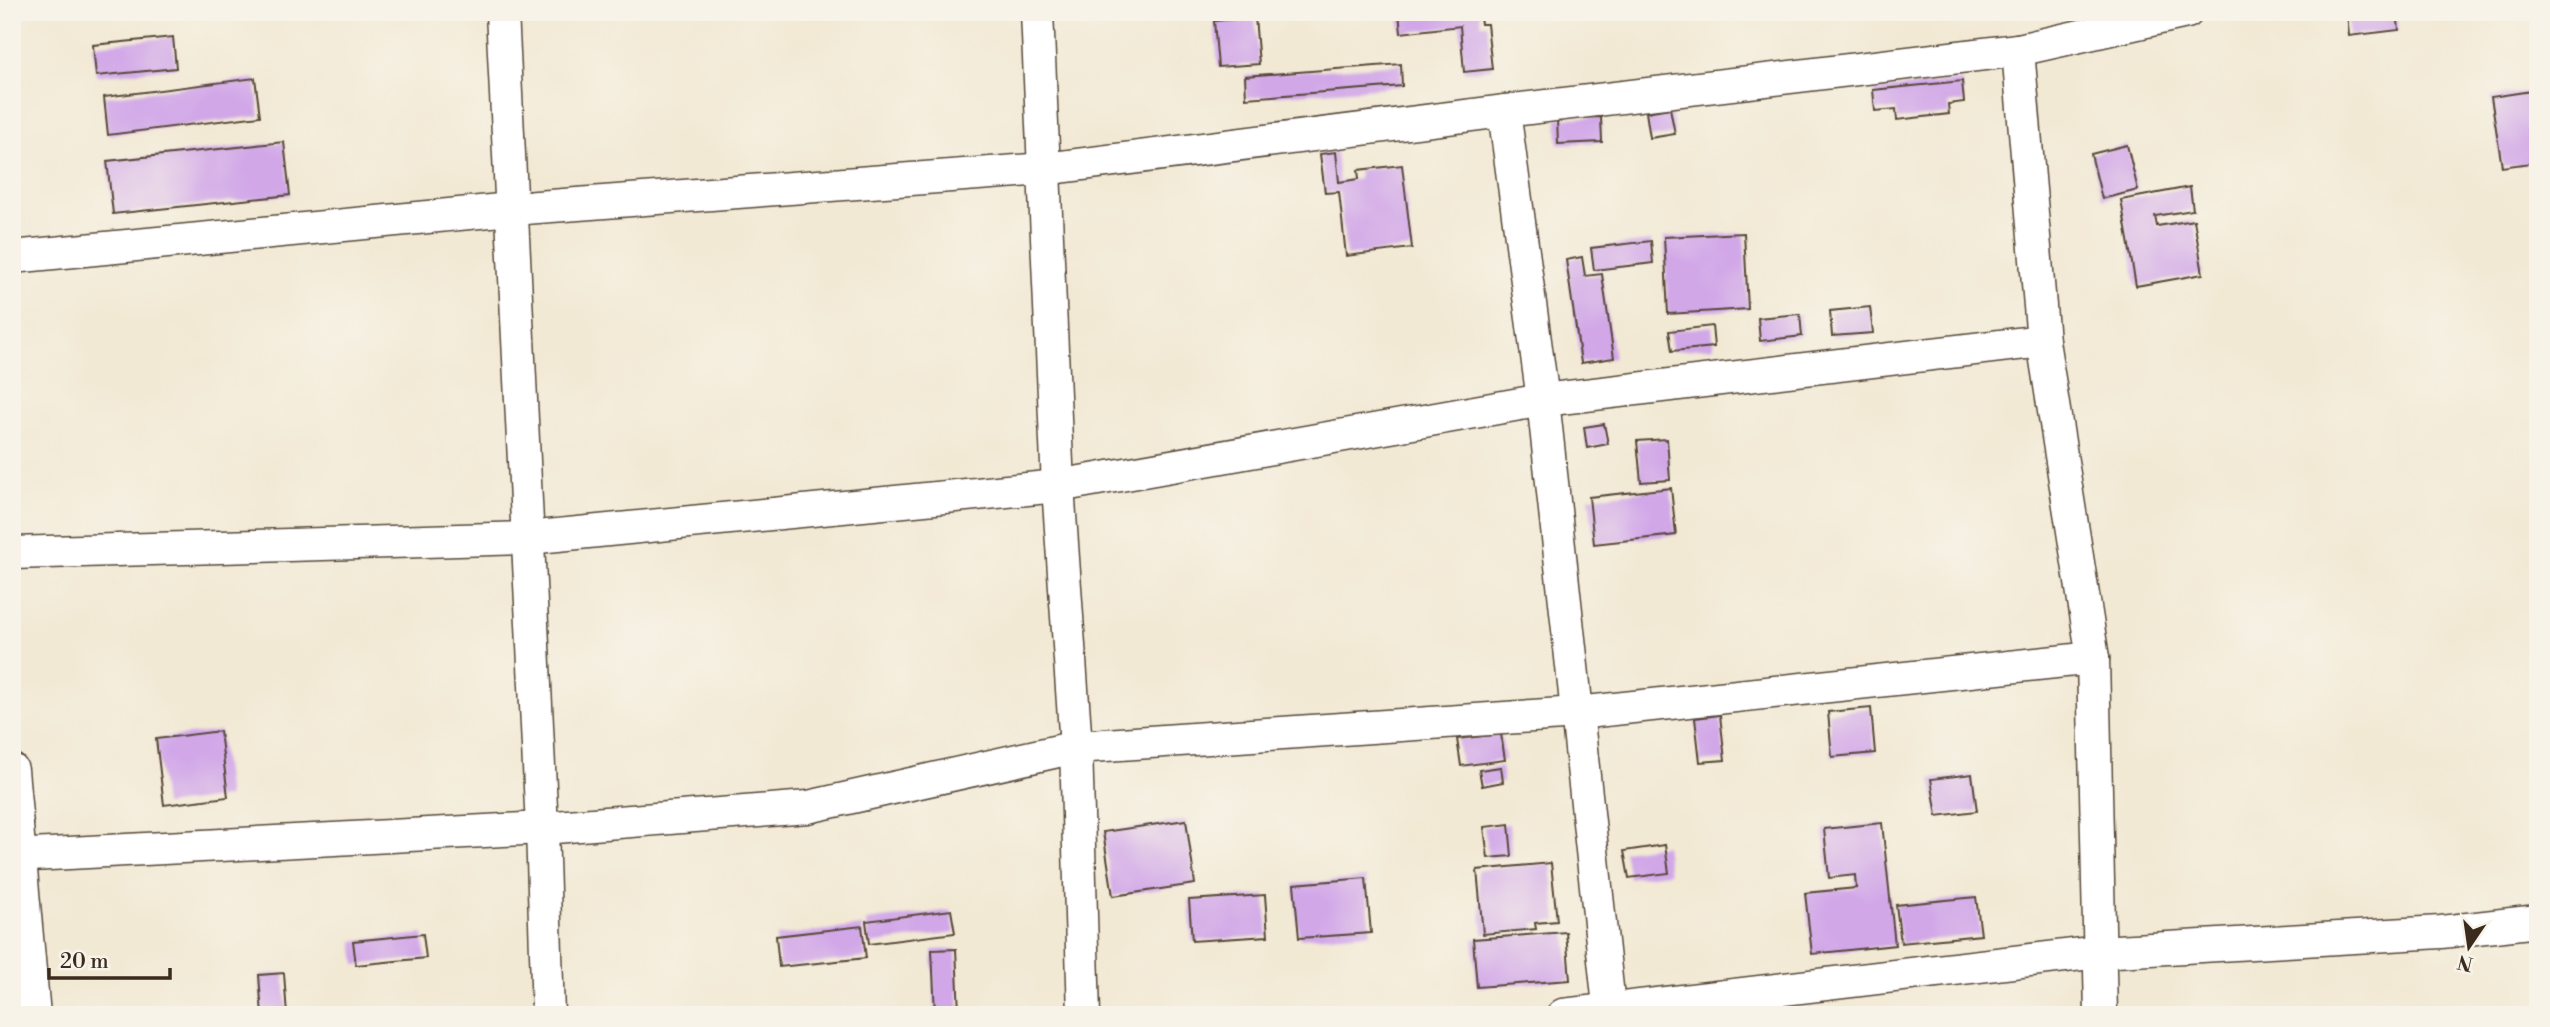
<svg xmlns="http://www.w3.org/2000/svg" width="2550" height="1027" font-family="'Libre Bodoni',serif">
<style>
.building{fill:#d1a7e8}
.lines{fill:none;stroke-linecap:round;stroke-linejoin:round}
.minor-casing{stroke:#564739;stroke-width:35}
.minor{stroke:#fff;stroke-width:32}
</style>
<rect width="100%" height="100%" fill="#f7f3e8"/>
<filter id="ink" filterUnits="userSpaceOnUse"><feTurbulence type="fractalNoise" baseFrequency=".0143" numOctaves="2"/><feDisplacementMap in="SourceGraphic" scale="14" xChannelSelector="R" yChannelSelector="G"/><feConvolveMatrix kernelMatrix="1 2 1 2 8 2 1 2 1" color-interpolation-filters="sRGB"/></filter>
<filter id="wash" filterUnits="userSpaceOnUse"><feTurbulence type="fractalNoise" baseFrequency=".00686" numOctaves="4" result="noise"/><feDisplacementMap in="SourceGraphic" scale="28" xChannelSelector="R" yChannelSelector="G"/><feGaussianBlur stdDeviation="1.57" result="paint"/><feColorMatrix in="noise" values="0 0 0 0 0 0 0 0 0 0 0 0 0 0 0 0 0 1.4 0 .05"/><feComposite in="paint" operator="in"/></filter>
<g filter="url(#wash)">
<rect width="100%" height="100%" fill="#f2e9d4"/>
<g id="blocks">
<g class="building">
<path d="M1399,12H1479L1481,24H1487L1492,69L1464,72L1460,26L1401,33Z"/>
<path d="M2347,12H2397L2399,30L2349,36Z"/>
<path d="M1255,17L1259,64L1218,67L1214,21Z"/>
<path d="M173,37L176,68L96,76L93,45Z"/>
<path d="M1401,64L1402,86L1246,98L1245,76Z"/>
<path d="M255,78L260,116L108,135L104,97Z"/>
<path d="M1962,81L1964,102L1948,104L1949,114L1897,120L1896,109L1875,111L1873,90Z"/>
<path d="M2538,90V152L2530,153L2531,163L2502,167L2491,97Z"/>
<path d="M1670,108L1675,134L1650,138L1646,112Z"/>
<path d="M1601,117L1602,142L1558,144L1557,118Z"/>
<path d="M284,142L290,195L113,214L107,161Z"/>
<path d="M2127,145L2138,190L2102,199L2091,154Z"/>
<path d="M1336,152L1339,182L1359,179L1358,170L1402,165L1412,248L1346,256L1339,192L1325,193L1320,154Z"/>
<path d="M2190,187L2193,210L2155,216L2157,226L2194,220L2203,274L2136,286L2121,200Z"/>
<path d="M1744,233L1748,309L1668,314L1664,237Z"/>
<path d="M1651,241L1653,263L1594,270L1591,248Z"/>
<path d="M1582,257L1585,276L1602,274L1614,358L1581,363L1566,260Z"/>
<path d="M1870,307L1873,333L1832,336L1830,311Z"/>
<path d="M1800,314L1802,336L1760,341L1758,318Z"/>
<path d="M1712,326L1714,347L1672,351L1669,331Z"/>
<path d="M1604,424L1608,444L1587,448L1584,427Z"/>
<path d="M1667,439L1670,480L1641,482L1637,441Z"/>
<path d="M1671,488L1676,535L1594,544L1589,497Z"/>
<path d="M1871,708L1875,753L1832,757L1828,712Z"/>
<path d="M1720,715L1725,760L1700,762L1695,718Z"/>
<path d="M220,731L228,797L164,805L156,739Z"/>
<path d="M1501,734L1505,760L1461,766L1457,739Z"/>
<path d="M1501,767L1503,782L1482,786L1479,770Z"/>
<path d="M1972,774L1977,811L1937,816L1931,779Z"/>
<path d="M1186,820L1195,884L1113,896L1103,832Z"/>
<path d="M1882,823L1895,945L1812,954L1805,893L1856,888L1855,875L1829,878L1824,829Z"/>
<path d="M1509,824L1512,856L1488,858L1484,827Z"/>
<path d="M1665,845L1669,873L1629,878L1624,851Z"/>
<path d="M1551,863L1557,921L1535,923L1536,929L1483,934L1477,870Z"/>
<path d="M1366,878L1371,933L1299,938L1294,884Z"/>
<path d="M1265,895L1268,936L1192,941L1189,900Z"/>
<path d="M1976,897L1981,935L1901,943L1896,905Z"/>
<path d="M951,910L955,933L869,944L866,921Z"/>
<path d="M862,926L866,958L779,967L776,936Z"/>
<path d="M1566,932L1570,980L1477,987L1473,939Z"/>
<path d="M423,934L426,958L356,965L353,941Z"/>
<path d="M956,949L959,1012L935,1014L932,950Z"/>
<path d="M284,973L287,1015H262L259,975Z"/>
</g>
</g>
</g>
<g filter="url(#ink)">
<use href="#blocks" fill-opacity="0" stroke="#564739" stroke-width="2"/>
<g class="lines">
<defs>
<g id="minor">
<path d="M502,12L542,828L548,1015"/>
<path d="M1037,12L1058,486L1076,747L1084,1015"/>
<path d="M2018,50L2043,341L2093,658L2101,1015"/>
<path d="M1504,111L1543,400L1610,1015"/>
<path d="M12,257L511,209L1044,169L1504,111L2018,50L2187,12"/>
<path d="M12,553L527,538L1058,486L1543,400L2043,341"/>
<path d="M12,770L34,1015"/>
<path d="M12,856L542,828L808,807L1076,747L1577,713L2093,658"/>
<path d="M1563,1015L2099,952L2441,932L2538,921"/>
</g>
</defs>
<use href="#minor" class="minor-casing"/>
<use href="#minor" class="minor"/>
</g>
</g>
<rect width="2550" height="1027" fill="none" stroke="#f7f3e8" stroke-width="42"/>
<g transform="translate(2469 947) rotate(193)" stroke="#f7f3e8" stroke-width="5" paint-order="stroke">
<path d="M0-5L12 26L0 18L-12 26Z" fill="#3b2a1e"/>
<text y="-10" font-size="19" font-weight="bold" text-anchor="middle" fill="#3b2a1e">N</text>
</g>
<path d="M49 968v10h121v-10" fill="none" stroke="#3b2a1e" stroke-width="3.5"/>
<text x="60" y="968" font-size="21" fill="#3b2a1e" stroke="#f7f3e8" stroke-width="5" paint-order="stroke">20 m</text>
</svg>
